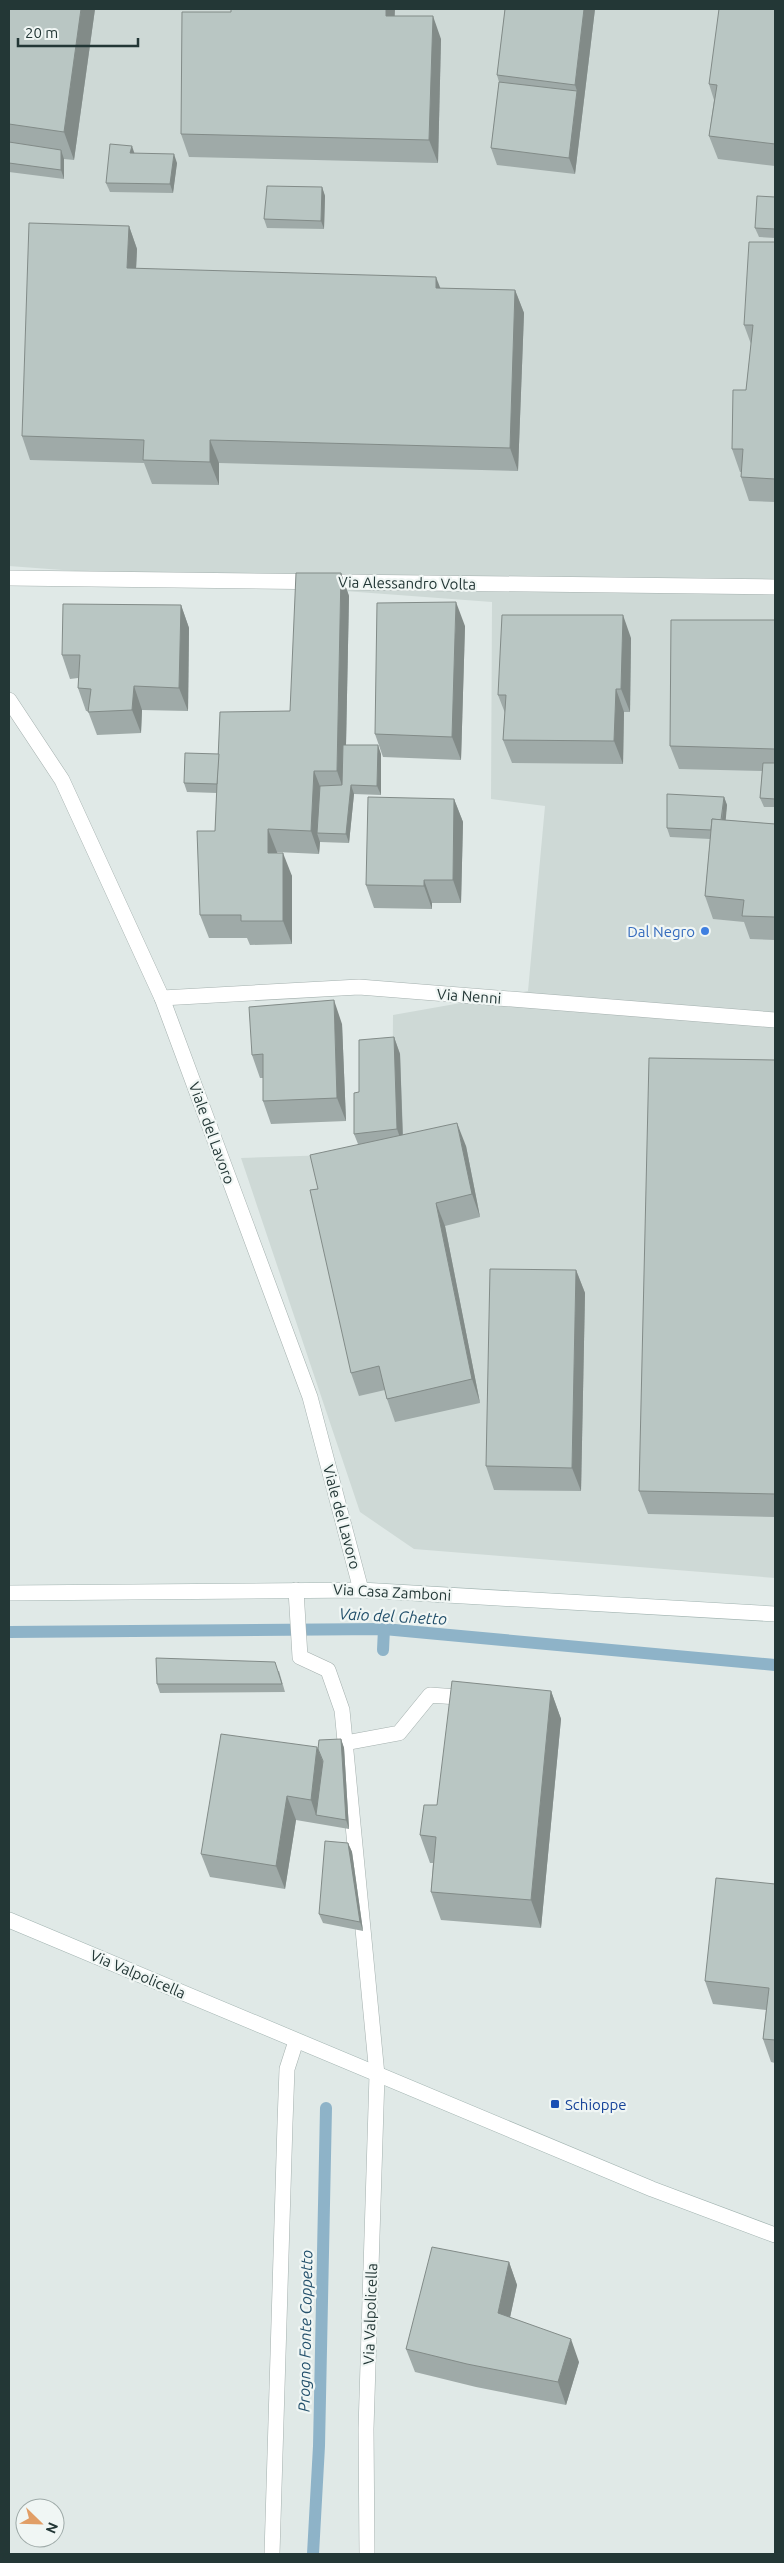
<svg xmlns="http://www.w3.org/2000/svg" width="784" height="2563" font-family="Ubuntu,sans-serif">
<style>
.built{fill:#ced9d6}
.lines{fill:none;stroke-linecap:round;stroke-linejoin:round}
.stream{stroke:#8eb3c8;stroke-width:12}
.lane-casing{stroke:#a4b0ae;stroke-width:16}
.street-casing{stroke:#a4b0ae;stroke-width:16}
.secondary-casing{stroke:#a1b3b0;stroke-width:16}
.lane{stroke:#fff;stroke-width:15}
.street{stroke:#fff;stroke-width:15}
.secondary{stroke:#fff;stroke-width:15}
.wall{fill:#9faaa8}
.shaded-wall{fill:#828b88}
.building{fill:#b9c6c3;stroke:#828b88}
.shop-dot{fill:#3f7fe0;stroke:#f0f6f4;stroke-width:2}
.transit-dot{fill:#1a4fb4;stroke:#f0f6f4;stroke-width:2}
.labels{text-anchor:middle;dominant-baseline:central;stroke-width:4.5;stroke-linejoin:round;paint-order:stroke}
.street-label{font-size:15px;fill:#233736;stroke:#f0f6f4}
.shop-label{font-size:15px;fill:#366cbe;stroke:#f0f6f4;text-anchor:end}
.transit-label{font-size:15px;fill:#164399;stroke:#f0f6f4;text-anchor:start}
.water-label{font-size:16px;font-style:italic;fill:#24516c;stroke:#f0f6f4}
</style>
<rect width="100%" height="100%" fill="#e0e9e7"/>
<path class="built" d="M9,9H775V1578L414,1549L360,1512L241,1158L392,1153L393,1015L528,991L545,806L491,799L492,602L9,566Z"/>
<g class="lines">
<g class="stream">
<path d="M9,1632L384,1629L775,1665"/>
<path d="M383,1650L384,1629"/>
<path d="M313,2554L319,2446L326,2108"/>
</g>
<defs>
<g id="lane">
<path d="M296,1590L300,1657L328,1670L342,1710L377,2075"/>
<path d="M345,1743L399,1733L430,1695L471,1698"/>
<path d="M272,2554L285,2123L287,2069L296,2041"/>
</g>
<g id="street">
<path d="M9,578L775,587"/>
<path d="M9,700L62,780L162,998L310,1397L361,1590"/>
<path d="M162,998L359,987L775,1020"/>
<path d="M367,2554L366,2429L377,2075"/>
</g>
<g id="secondary">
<path d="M9,1593L361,1590L775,1614"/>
<path d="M9,1920L652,2189L775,2235"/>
</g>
</defs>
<use href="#lane" class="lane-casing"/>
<use href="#street" class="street-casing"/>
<use href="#secondary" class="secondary-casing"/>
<use href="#lane" class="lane"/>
<use href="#street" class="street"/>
<use href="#secondary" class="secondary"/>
</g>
<g class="wall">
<path d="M9,9H95L74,160L64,159V179L9,172Z"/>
<path d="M505,9H595L575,174L497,165L491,148L499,82L497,75Z"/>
<path d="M775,9V166L718,159L709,136L714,100L709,84Z"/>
<path d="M395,16L441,39L438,163L189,157L181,134Z"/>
<path d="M177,163L173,193L110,192L106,183Z"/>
<path d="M322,187L325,196L324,229L267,228L264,219Z"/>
<path d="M775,197V238L759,237L755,228Z"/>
<path d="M129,226L137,249L136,268L440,288L515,290L524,313L518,471L219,463V485L152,484L144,463L30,460L22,436Z"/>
<path d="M775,242V502L749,501L741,477V472H740L732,449L746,390L751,344L744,325Z"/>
<path d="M341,573L349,596L346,745L381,754V795L354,794L349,843L320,842L319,854L277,852L292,876V944L250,945L247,938H209L200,915L215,831L217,793L187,792L184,783L219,754L290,711Z"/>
<path d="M181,605L189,628L188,711L142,710L141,733L97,735L88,711H86L78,688V678L70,679L62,655Z"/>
<path d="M775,620V807H764L760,798L762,771L679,769L670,746Z"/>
<path d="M465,626L461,760L383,757L375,734Z"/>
<path d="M631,638L630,712H624L623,764L512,763L503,740L505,713L498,695Z"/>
<path d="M724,797L727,805L725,820L775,824V940L750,939L744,922L713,919L705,896L710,839L670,837L667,828Z"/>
<path d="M454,799L463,822L461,903H432V909L374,908L366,885Z"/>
<path d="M342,1024L346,1121L271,1124L263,1101V1078H260L252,1055Z"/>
<path d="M394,1037L400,1054L403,1135L466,1146L480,1217L445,1226L480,1403L395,1422L387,1399L385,1390L359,1396L351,1373L318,1189L358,1144L354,1134L359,1092Z"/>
<path d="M775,1060V1517L648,1514L639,1491Z"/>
<path d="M576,1270L585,1293L581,1491L494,1490L486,1466Z"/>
<path d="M279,1671L285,1692L160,1693L157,1684Z"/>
<path d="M551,1691L561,1719L541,1928L441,1920L431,1892L433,1863H430L420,1835L437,1805Z"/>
<path d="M341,1739L344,1748L349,1829L296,1820L285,1889L210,1877L201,1854L318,1749Z"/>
<path d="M348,1843L352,1852L363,1931L323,1923L319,1914Z"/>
<path d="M775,1884V2063L771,2062L763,2039L766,2010L713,2004L705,1981Z"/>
<path d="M509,2262L517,2285L510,2317L579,2362L566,2405L476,2387L415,2372L406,2349Z"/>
</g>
<g class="shaded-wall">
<path d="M81,9H95L74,160L64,132Z"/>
<path d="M386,9H395L394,39L386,16Z"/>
<path d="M584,9H595L575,174L569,158L577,91L575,85Z"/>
<path d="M433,16L441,39L438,163L429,140Z"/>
<path d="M132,146L135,155L130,153Z"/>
<path d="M61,150L64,159V179L61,170Z"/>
<path d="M174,154L177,163L173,193L170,184Z"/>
<path d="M322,187L325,196L324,229L321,221Z"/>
<path d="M129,226L137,249L135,291L127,268Z"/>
<path d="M436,277L445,300L436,288Z"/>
<path d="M515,290L524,313L518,471L510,448Z"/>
<path d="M210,440L219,463V485L210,462Z"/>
<path d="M341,573L349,596L345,794L337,771Z"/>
<path d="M456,602L465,626L461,760L452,737Z"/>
<path d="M181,605L189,628L188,711L179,688Z"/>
<path d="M623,615L631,638L630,712L621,689Z"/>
<path d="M134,686L142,710L141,733L132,710Z"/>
<path d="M616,689L624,712L623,764L614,741Z"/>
<path d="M378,745L381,754V795L377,786Z"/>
<path d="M314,771L323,794L317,833L320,842L319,854L311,831Z"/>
<path d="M351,785L354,794L349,843L346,834Z"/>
<path d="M724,797L727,805L724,840L721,831Z"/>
<path d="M454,799L463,822L461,903L453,880Z"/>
<path d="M268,829L277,852V876L268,853Z"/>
<path d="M283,853L292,876V944L283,921Z"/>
<path d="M424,880L432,903V909L424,886Z"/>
<path d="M334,1000L342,1024L346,1121L337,1098Z"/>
<path d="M394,1037L400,1054L403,1146L397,1129Z"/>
<path d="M457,1123L466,1146L480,1217L472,1194Z"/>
<path d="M436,1203L445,1226L480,1403L472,1379Z"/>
<path d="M576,1270L585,1293L581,1491L572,1468Z"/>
<path d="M551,1691L561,1719L541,1928L531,1900Z"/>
<path d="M341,1739L344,1748L349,1829L346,1820Z"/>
<path d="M317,1747L326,1770L316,1815L311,1800Z"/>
<path d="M287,1796L296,1820L285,1889L276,1866Z"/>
<path d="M348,1843L352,1852L363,1931L360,1922Z"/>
<path d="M509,2262L517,2285L506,2336L498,2313Z"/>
<path d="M571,2339L579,2362L566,2405L558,2382Z"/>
</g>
<g class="building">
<path d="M9,9H81L64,132L9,124Z"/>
<path d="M231,9H386V16H433L429,140L181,134L182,12H231Z"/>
<path d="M505,9H584L575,85L497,75Z"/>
<path d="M719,9H775V144L709,136L717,85L709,84Z"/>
<path d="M499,82L577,91L569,158L491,148Z"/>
<path d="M9,142L61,150V170L9,163Z"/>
<path d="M110,144L132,146L130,153L174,154L170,184L106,183Z"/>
<path d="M267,186L322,187L321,221L264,219Z"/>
<path d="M757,196L775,197V229L755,228Z"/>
<path d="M29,223L129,226L127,268L436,277V288L515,290L510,448L210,440V462L143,460L144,440L22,436Z"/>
<path d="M749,242H775V479L741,477L743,449H732L733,390H746L753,325H744Z"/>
<path d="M296,573H341L337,771H314L311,831L268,829V853H283V921H241V915H200L197,831H215L220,712L290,711Z"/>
<path d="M456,602L452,737L375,734L377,603Z"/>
<path d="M63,604L181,605L179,688L134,686L132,710L88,712L91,689L78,688L80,655H62Z"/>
<path d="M502,615H623L621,689H616L614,741L503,740L506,695H498Z"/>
<path d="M671,620H775V749L670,746Z"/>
<path d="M343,745H378L377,786L351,785L346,834L317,833L320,786L342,785Z"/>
<path d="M185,753L219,754L217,784L184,783Z"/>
<path d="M763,763H775V799L760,798Z"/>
<path d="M667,794L724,797L721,820L712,819L711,830L667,828Z"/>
<path d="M368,797L454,799L453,880H424V886L366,885Z"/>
<path d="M712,819L775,824V917L742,916L744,900L705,896Z"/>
<path d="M334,1000L337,1098L263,1101V1054L252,1055L249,1007Z"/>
<path d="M394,1037L397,1129L354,1134V1093L359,1092V1040Z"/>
<path d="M649,1058L775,1060V1494L639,1491Z"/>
<path d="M457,1123L472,1194L436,1203L472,1379L387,1399L379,1366L351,1373L310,1190L318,1189L310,1155Z"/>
<path d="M490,1269L576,1270L572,1468L486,1466Z"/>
<path d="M156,1658L275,1662L282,1684H157Z"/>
<path d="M452,1681L551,1691L531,1900L431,1892L436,1837L420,1835L424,1805H437Z"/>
<path d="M221,1734L317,1747L311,1800L287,1796L276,1866L201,1854Z"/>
<path d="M341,1739L346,1820L316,1815L323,1761L318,1749L319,1740Z"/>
<path d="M325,1841L348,1843L360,1922L319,1914Z"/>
<path d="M716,1878L775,1884V2040L763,2039L769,1988L705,1981Z"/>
<path d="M432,2247L509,2262L498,2313L571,2339L558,2382L467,2364L406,2349Z"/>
</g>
<circle class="shop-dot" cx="705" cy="931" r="5"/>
<rect class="transit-dot" x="550" y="2099" width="10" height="10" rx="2.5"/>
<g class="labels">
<g class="street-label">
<text transform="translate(407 583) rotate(1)">Via Alessandro Volta</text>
<text transform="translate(469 996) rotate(4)">Via Nenni</text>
<text transform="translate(212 1133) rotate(70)">Viale del Lavoro</text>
<text transform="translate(342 1517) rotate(75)">Viale del Lavoro</text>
<text transform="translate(392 1592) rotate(3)">Via Casa Zamboni</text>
<text transform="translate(138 1974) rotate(23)">Via Valpolicella</text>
<text transform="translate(370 2314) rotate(-88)">Via Valpolicella</text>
</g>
<g class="shop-label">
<text x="695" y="931">Dal Negro</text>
</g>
<g class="transit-label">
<text x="565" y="2104">Schioppe</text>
</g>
<g class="water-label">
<text transform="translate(393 1616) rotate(3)">Vaio del Ghetto</text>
<text transform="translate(305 2331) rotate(-89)">Progno Fonte Coppetto</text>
</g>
</g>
<rect width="784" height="2563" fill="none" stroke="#233736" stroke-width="20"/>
<g transform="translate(40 2523) rotate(113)"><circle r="24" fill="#f0f6f4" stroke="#9eaaa8"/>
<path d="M0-4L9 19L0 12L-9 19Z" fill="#e19e66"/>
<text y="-8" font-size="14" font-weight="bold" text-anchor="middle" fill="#233736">N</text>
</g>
<path d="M18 38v8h120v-8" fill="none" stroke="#233736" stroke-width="2.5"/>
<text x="25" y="38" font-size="15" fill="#233736" stroke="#f0f6f4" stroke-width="4" paint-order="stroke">20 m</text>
</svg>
